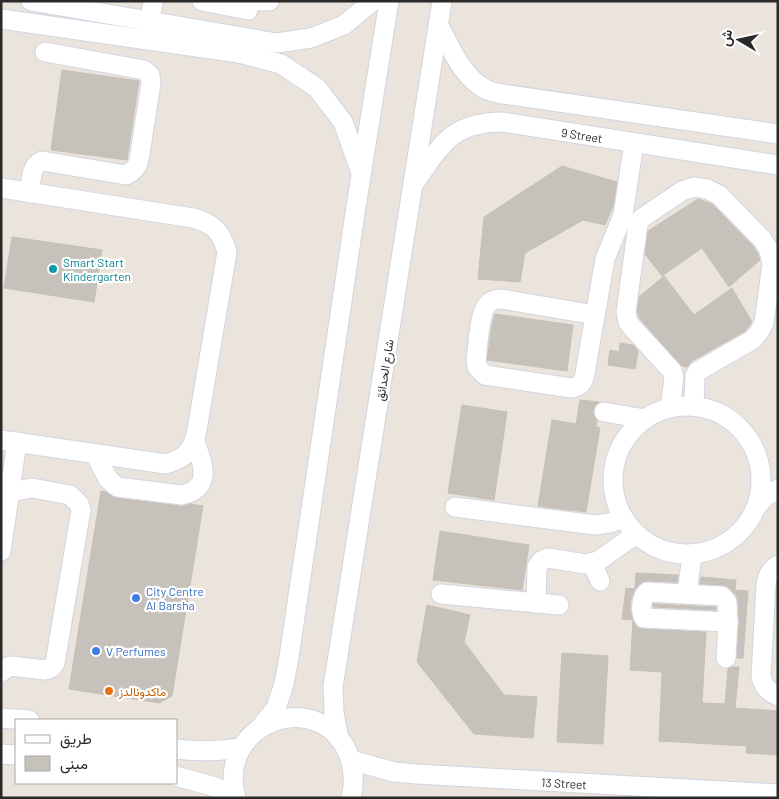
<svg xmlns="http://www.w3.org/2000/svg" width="779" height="799" font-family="Barlow,Vazirmatn,sans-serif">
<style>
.building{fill:#c6c1bb;stroke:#c6c0b5}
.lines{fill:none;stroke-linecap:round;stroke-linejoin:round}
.minor-casing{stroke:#d1d4e1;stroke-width:21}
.minor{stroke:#fff;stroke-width:19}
.culture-dot{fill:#0f9aa8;stroke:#fff;stroke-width:2}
.shop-dot{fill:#3f7fe0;stroke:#fff;stroke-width:2}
.food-dot{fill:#e8710a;stroke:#fff;stroke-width:2}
.labels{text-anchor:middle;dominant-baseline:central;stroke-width:4.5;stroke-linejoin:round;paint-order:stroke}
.street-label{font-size:12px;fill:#292929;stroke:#fff}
.culture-label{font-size:12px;fill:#0d838f;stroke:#fff;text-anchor:start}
.shop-label{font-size:12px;fill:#366cbe;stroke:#fff;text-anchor:start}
.food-label{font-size:12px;fill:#c56008;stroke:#fff;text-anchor:start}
</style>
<rect width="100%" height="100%" fill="#ebe4dc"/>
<g class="building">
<path d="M62,70L139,81L127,160L51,150Z"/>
<path d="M562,166L617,182L613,206L605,225L583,220L525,253L520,282L478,279L484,217Z"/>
<path d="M698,199L712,204L753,246L758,254L760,260L729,287L702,248L662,276L645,254L648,231Z"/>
<path d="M12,237L102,250L94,302L4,288Z"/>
<path d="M664,276L694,315L732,288L752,322L745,331L692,361L687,367L682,366L640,319L637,312L639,297Z"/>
<path d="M495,314L573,325L567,371L487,360L492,325Z"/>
<path d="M620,343L633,345L638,351L635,369L608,365L610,350L619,352Z"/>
<path d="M580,400L599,402L595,405L593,411L594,416L597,420L596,427L600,428L586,512L538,506L552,420L576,424Z"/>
<path d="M462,405L507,412L494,500L448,493Z"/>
<path d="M101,491L106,492L116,498L181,506L190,504L203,506L172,696L159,703L69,689Z"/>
<path d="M440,531L529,545L522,590L433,580Z"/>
<path d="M636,573L678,575L677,582L648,581L642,582L635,589L631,599L630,609L633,620L622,619L626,588L635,589Z"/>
<path d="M701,577L736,580L735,590L748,591L743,658H737L739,621L738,601L736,595L727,586L700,584Z"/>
<path d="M653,604L716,607V610L653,607Z"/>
<path d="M427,605L470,615L464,642L504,695L537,697L533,738L474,734L417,662Z"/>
<path d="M633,621L637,627L643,629L706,632L702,703L725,704L728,669L732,667H739L735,708L778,711V755L746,753L747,746L659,741L662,672L630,670Z"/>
<path d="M562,653L608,656L603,744L557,742Z"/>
</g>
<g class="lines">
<defs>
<g id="minor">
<path d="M31,1L277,43L311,38L344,25L373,1"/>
<path d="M202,1L248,10"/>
<path d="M260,1H269"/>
<path d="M1,19L239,53L281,64L317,88L343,122L360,170"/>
<path d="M439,26C451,48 463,79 487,90C492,92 498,93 503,94L778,134"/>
<path d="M148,33L153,1"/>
<path d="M415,182C441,145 452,122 502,122L778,165"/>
<path d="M1,188L193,218C214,224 221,231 227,252L197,430C193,450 186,458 166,464L1,440"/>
<path d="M30,193C31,181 30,166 42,161L126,175C133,172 137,168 139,160L151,83L150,75L144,70L45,52"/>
<path d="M595,315L502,299C496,299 491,300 487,305C479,314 478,347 476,360L477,367L485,375L571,388C580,387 584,382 585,373L605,259L623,215L634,143"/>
<circle cx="687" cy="480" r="74"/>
<path d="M670,408L674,378L672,371L631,326L628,322L626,312L638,224L642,218L682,191L694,187L707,189L719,195L762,239L769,250L772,264L764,323L759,332L752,340L698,371L695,376L694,406"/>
<path d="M604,412L645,419"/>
<path d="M95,454L108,479L117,487L182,495C213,488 203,464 195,442"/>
<path d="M757,506L766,496L778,489"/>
<path d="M455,507L595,525L610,523L623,517"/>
<path d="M1,551L17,442"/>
<path d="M592,563L600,581"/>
<path d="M778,565C770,570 768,575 766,584L761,677C764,687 768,692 778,696"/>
<path d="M647,592L722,596L727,602L728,622L644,618C640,611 641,598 647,592Z"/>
<path d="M441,594L559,605"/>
<path d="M687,594L692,555"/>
<path d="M536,603L537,567L541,561L548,558L585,564L598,561L636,534"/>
<path d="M726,658L728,622"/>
<path d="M1,672L10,666L45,670L51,668L55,663L81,510L79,504L70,495L32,488L10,492"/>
<path d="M1,718L29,720"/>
<path d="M260,728L276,708L284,684L289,657L356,207L389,1"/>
<path d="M339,739L334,713L333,687L442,1"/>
<path d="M176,749C199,752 219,751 241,748"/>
<path d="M1,754L16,755"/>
<path d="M351,760L394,772L417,774L778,794"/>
<path d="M176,776L215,787L235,796"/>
<path d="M236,798C215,722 319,686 348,753C354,768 355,782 351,798"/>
</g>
</defs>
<use href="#minor" class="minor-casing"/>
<use href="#minor" class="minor"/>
</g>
<circle class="culture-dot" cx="53" cy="269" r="5"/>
<g class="shop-dot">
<circle cx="136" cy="598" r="5"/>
<circle cx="96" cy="651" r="5"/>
</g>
<circle class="food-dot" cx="109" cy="691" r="5"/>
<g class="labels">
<g class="street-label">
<text transform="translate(582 135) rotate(9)">9 Street</text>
<text transform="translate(384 370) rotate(-81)">شارع الحدائق</text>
<text transform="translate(564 783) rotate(3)">13 Street</text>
</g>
<g class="culture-label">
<text x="63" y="262">Smart Start<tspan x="63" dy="14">Kindergarten</tspan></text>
</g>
<g class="shop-label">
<text x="146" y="591">City Centre<tspan x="146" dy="14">Al Barsha</tspan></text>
<text x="106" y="651">V Perfumes</text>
</g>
<g class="food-label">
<text x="119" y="691">ماكدونالدز</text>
</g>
</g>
<rect width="779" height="799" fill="none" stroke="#292929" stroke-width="5"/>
<rect x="15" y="719" width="162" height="65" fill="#ffffff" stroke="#a9a9a9"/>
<rect x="25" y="735" width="25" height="8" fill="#ffffff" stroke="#a9a9a9"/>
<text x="60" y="744" font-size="15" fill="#292929">طريق</text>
<rect x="25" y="756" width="25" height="15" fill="#c6c1bb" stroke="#a9a9a9"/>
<text x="60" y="769" font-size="15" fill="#292929">مبنى</text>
<g transform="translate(739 40) rotate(279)" stroke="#ffffff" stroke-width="4" paint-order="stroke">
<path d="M0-4L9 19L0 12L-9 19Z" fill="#292929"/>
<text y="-8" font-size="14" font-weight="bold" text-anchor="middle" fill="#292929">ش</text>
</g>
</svg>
